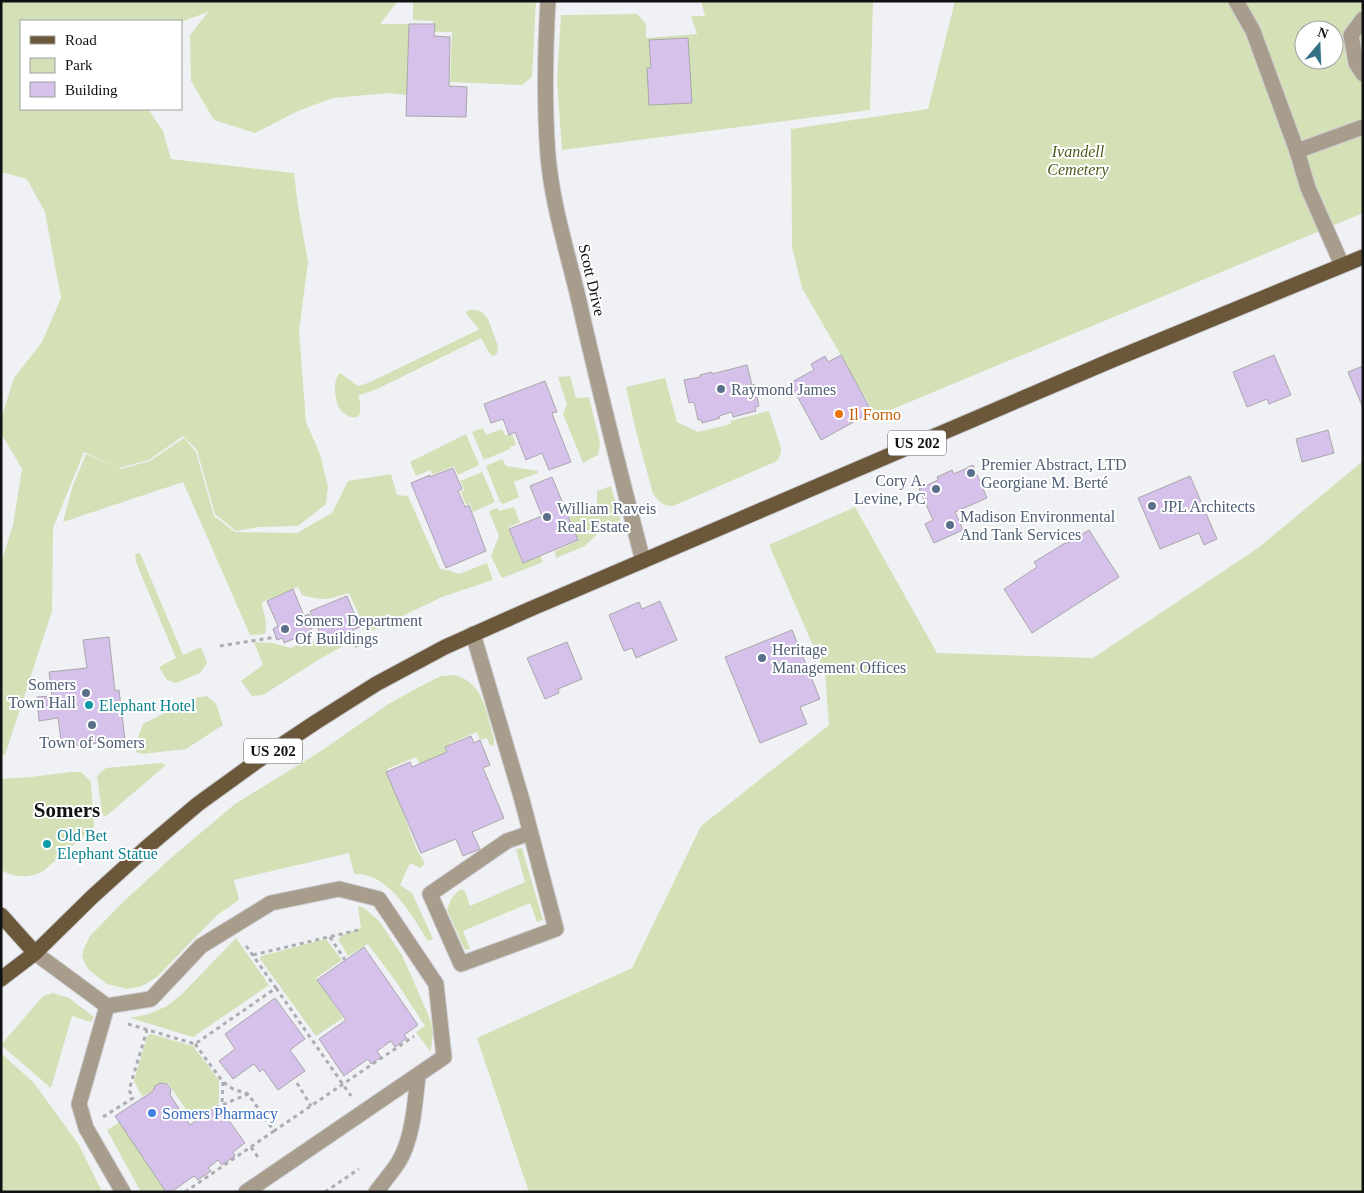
<svg xmlns="http://www.w3.org/2000/svg" width="1364" height="1193" font-family="'Times New Roman',serif">
<style>
.green{fill:#d4e0b6;fill-rule:evenodd}
.building{fill:#d6c1ea;stroke:#a9a7aa}
.lines{fill:none;stroke-linecap:round;stroke-linejoin:round}
.lane-casing{stroke:#cccdd1;stroke-width:17}
.street-casing{stroke:#cccdd1;stroke-width:17}
.primary-casing{stroke:#cccdd1;stroke-width:17}
.path{stroke:#acadb0;stroke-width:3;stroke-dasharray:4 4;stroke-linecap:butt}
.lane{stroke:#a89c8c;stroke-width:15}
.street{stroke:#a89c8c;stroke-width:15}
.primary{stroke:#6b5739;stroke-width:15}
.service-dot{fill:#5c6f8a;stroke:#fff;stroke-width:2}
.food-dot{fill:#e8710a;stroke:#fff;stroke-width:2}
.culture-dot{fill:#0f9aa8;stroke:#fff;stroke-width:2}
.shop-dot{fill:#3f7fe0;stroke:#fff;stroke-width:2}
.labels{text-anchor:middle;dominant-baseline:central;stroke-width:4;stroke-linejoin:round;paint-order:stroke}
.shield{fill:#fff;stroke:#585859;stroke-width:1}
.shield-label{font-size:15px;font-weight:bold;fill:#101112}
.park-label{font-size:16px;font-style:italic;fill:#4e5c1a;stroke:#fff}
.street-label{font-size:16px;fill:#101112;stroke:#fff}
.service-label{font-size:16px;fill:#4e5e75;stroke:#fff;text-anchor:start}
.food-label{font-size:16px;fill:#c56008;stroke:#fff;text-anchor:start}
.culture-label{font-size:16px;fill:#0d838f;stroke:#fff;text-anchor:start}
.shop-label{font-size:16px;fill:#366cbe;stroke:#fff;text-anchor:start}
.district-label{font-size:21px;font-weight:bold;fill:#101112;stroke:#fff}
</style>
<rect width="100%" height="100%" fill="#f0f1f5"/>
<g class="green">
<path d="M1,1H398L380,24H413L407,95L389,93L333,98L298,111L255,133L214,120L191,81L190,35L208,12L181,22L21,21V109H148L163,131L171,159L294,173L298,206L308,262L299,331L306,422L320,454L328,487L326,504L298,526L259,527L236,531L215,514L197,450L183,436L149,460L119,468L84,452L53,528L52,611L5,755H1V563L13,525L22,469L1,433V419L14,378L42,342L61,298L45,212L27,179L1,172Z"/>
<path d="M413,1H536L532,77L522,85L450,82L452,32H432L433,21L413,20Z"/>
<path d="M701,1H873L870,110L562,150L557,81L561,15L637,14L646,24V38L697,34L691,16H705Z"/>
<path d="M955,1H1363V213L876,416L802,288L792,247L791,129L928,109ZM1304,30H1334V60H1304Z"/>
<path d="M468,310H477L482,312L488,319L498,346L497,354L493,356L490,354L481,338L375,390L359,395C359,400 362,411 359,415C354,422 342,413 339,408C335,398 332,381 340,373L358,386L368,383L478,330L479,329L466,313Z"/>
<path d="M570,376L576,398L589,397L600,443L598,455L583,463L563,414L567,404L558,377Z"/>
<path d="M665,378L677,422L698,432L731,424L730,421L769,411L781,448C781,454 780,458 775,462L673,506C663,506 659,502 653,494L636,431L626,387Z"/>
<path d="M483,428L486,435L502,429L505,435L512,434L516,445L510,447V449L484,460L472,432Z"/>
<path d="M466,434L479,465L458,475L454,466L433,475L430,470L416,476L410,462Z"/>
<path d="M184,438L196,452L214,516L235,532L297,533L332,513L348,481L391,474L397,495L408,496L440,569L451,571L459,574L487,563L493,580L442,597L367,633L349,593C326,600 325,601 302,595L298,587L262,602C263,616 268,619 265,634L250,635L183,482L63,522L72,488L86,454L121,469L150,461Z"/>
<path d="M502,459L506,466L538,471V473L514,482L519,497L503,504L500,502L486,466Z"/>
<path d="M1363,461V1192H529L477,1038L632,968L701,826L829,725L825,673L769,545L855,507L937,653L1093,658L1258,548Z"/>
<path d="M482,472L495,502L473,512L470,503L466,505L461,492L464,490L460,481Z"/>
<path d="M611,486L622,525L597,534L585,546L556,558L555,551L578,541L569,517L597,506V491Z"/>
<path d="M514,507L520,522L508,528L522,563L540,556L543,562L502,578L491,556L499,536L489,511L497,508L499,511Z"/>
<path d="M140,553L183,655L201,647L207,663L200,673L176,683L167,680L159,667L176,658L136,562L135,554Z"/>
<path d="M311,641L329,647L343,642L345,645L318,660L263,695L252,696L241,681L263,665L254,642L272,643L291,648L302,642Z"/>
<path d="M455,675C485,684 486,713 494,739V745L490,746L487,738L480,740L477,732L449,744L452,751L420,764L416,757L387,769L416,848L425,864L420,868L410,863L400,885L412,893L433,939L428,941C412,916 389,872 354,874L349,853L234,880L239,900L217,915L157,977L142,986L127,989L107,984L90,971L85,964L82,956L84,948L90,936L121,904L172,857L235,804L318,753L390,703L423,685L441,676Z"/>
<path d="M207,696L216,704L223,725L186,749L142,754L136,752V743L143,724L194,698Z"/>
<path d="M160,763L165,764V766L106,816H104L102,813L97,776L106,768Z"/>
<path d="M71,772H81L91,782L94,826L93,828L42,872C28,878 15,878 1,870V779L31,777Z"/>
<path d="M522,848L543,920L537,922L530,903L463,931L470,949L465,950L447,910C450,901 453,894 461,889L465,891L470,906L525,882L516,849Z"/>
<path d="M358,906L364,908L379,921L402,955L430,1019L433,1033L431,1049L430,1051L416,1032L425,1026L397,983L368,944L348,956L338,939L342,935L361,928Z"/>
<path d="M236,938L269,985L193,1037L130,1018L149,1014L167,1006L180,996Z"/>
<path d="M326,939L342,960L316,978L343,1018L316,1036L260,959L261,956Z"/>
<path d="M53,993L69,998L94,1017L91,1022L72,1016L51,1088L1,1045L43,996Z"/>
<path d="M151,1034L193,1046L219,1080V1103L193,1120L168,1083L142,1096L134,1081L147,1036Z"/>
<path d="M1,1053L34,1083L79,1145L102,1192H1Z"/>
<path d="M120,1122L166,1192H141L107,1130Z"/>
</g>
<g class="building">
<path d="M409,24H435L434,36L450,37L449,86L467,87L466,117L406,116Z"/>
<path d="M688,38L692,103L649,105L647,68H651L649,40Z"/>
<path d="M841,355L872,412L821,440L790,383L814,370L811,364L825,356L828,362Z"/>
<path d="M1274,355L1291,395L1269,404L1267,399L1247,407L1233,372Z"/>
<path d="M747,365L752,385L754,384L759,406L755,407L756,411L733,417L732,412L719,416L720,418L702,423L701,420H698L694,402L689,403L684,380L700,377V375L712,372V374Z"/>
<path d="M1363,366V408L1348,372Z"/>
<path d="M545,381L557,412L552,413L553,416L571,462L549,470L542,453L526,460L515,432L509,435L503,419L491,423L484,404Z"/>
<path d="M1328,430L1334,453L1302,462L1296,439Z"/>
<path d="M973,465L987,498L955,512L963,530L934,543L925,524L933,520L919,489L938,480L937,477L952,470L954,474Z"/>
<path d="M453,468L462,489L458,491L465,507L469,505L486,551L446,568L411,483L430,475V477Z"/>
<path d="M1190,476L1217,539L1204,545L1199,533L1160,549L1138,498Z"/>
<path d="M552,477L578,540L523,563L509,529L542,516L530,486Z"/>
<path d="M1089,530L1119,577L1032,633L1004,589L1037,567L1034,562L1065,543L1066,544Z"/>
<path d="M293,589L304,616L309,614L315,627L310,629V632L284,643L283,638L277,640L276,637L273,629L278,626L267,601Z"/>
<path d="M347,596L360,627L324,642L310,611Z"/>
<path d="M660,601L677,640L636,658L632,648L624,651L609,615L639,602L642,609Z"/>
<path d="M792,630L820,699L800,707L807,724L760,743L725,657Z"/>
<path d="M109,637L115,691L119,690L125,740L62,747L58,718L39,721L37,697L52,696L49,672L87,668L83,640Z"/>
<path d="M567,642L582,679L558,689L559,693L545,699L527,658Z"/>
<path d="M471,736L474,743L480,740L490,765L483,768L504,818L472,832L480,849L463,856L456,839L421,853L386,772L410,762L412,767L447,752L445,747Z"/>
<path d="M364,947L418,1025L404,1035L407,1038L395,1047L391,1041L377,1051L381,1057L371,1064L368,1059L344,1076L319,1039L346,1020L317,980Z"/>
<path d="M275,998L305,1039L290,1050L305,1071L278,1090L263,1069L260,1072L254,1064L233,1079L219,1061L235,1049L225,1034Z"/>
<path d="M160,1083L167,1084L171,1089L170,1095L190,1125L218,1105L245,1143L233,1152L235,1156L222,1165L218,1160L208,1168L211,1171L198,1180L194,1176L171,1192H166L115,1116L153,1091L155,1086Z"/>
</g>
<g class="lines">
<defs>
<g id="lane">
<path d="M1236,1L1253,31L1297,151L1308,188L1342,265"/>
<path d="M1363,19L1351,35L1356,63L1363,74"/>
<path d="M1297,151L1363,127"/>
<path d="M473,634L522,800L556,929L461,964L430,894L507,841L530,833"/>
<path d="M35,953L107,1006L151,999L201,946L271,903L339,889L379,899L436,984L444,1057L246,1192"/>
<path d="M107,1006L79,1104L86,1128L123,1192"/>
<path d="M376,1192C383,1183 391,1173 398,1163C413,1139 415,1103 418,1075"/>
</g>
<path id="street" d="M548,1C545,53 544,104 548,156C552,203 567,251 578,297C598,385 620,473 643,561"/>
<g id="primary">
<path d="M1,915L35,953"/>
<path d="M1,979L35,953L92,897L146,848L198,804L256,762L316,722L376,684L445,647L528,610L1110,361L1363,257"/>
</g>
</defs>
<use href="#lane" class="lane-casing"/>
<use href="#street" class="street-casing"/>
<use href="#primary" class="primary-casing"/>
<g class="path">
<path d="M349,631L357,647"/>
<path d="M220,646L276,637"/>
<path d="M330,937L345,960"/>
<path d="M253,955L358,930"/>
<path d="M276,988L351,1096"/>
<path d="M128,1024L195,1044L276,988L244,943"/>
<path d="M195,1044L223,1082L233,1089L248,1094L274,1131L414,1036"/>
<path d="M223,1082L222,1105L248,1094"/>
<path d="M297,1083L311,1106"/>
<path d="M103,1117L133,1098L129,1090L147,1030"/>
<path d="M251,1147L259,1159"/>
<path d="M185,1192L274,1131"/>
<path d="M325,1192L359,1169"/>
</g>
<use href="#lane" class="lane"/>
<use href="#street" class="street"/>
<use href="#primary" class="primary"/>
</g>
<g class="service-dot">
<circle cx="721" cy="389" r="5"/>
<circle cx="971" cy="473" r="5"/>
<circle cx="936" cy="489" r="5"/>
<circle cx="1152" cy="506" r="5"/>
<circle cx="547" cy="517" r="5"/>
<circle cx="950" cy="525" r="5"/>
<circle cx="285" cy="629" r="5"/>
<circle cx="762" cy="658" r="5"/>
<circle cx="86" cy="693" r="5"/>
<circle cx="92" cy="725" r="5"/>
</g>
<circle class="food-dot" cx="839" cy="414" r="5"/>
<g class="culture-dot">
<circle cx="89" cy="705" r="5"/>
<circle cx="47" cy="844" r="5"/>
</g>
<circle class="shop-dot" cx="152" cy="1113" r="5"/>
<g class="labels">
<g class="shield">
<rect x="888" y="430.5" width="58" height="25" rx="4"/>
<rect x="244" y="738.5" width="58" height="25" rx="4"/>
</g>
<g class="shield-label">
<text x="917" y="443">US 202</text>
<text x="273" y="751">US 202</text>
</g>
<g class="park-label">
<text x="1078" y="151">Ivandell<tspan x="1078" dy="18">Cemetery</tspan></text>
</g>
<g class="street-label">
<text transform="translate(592 280) rotate(77)">Scott Drive</text>
</g>
<g class="service-label">
<text x="731" y="389">Raymond James</text>
<text x="981" y="464">Premier Abstract, LTD<tspan x="981" dy="18">Georgiane M. Berté</tspan></text>
<text x="926" y="480" text-anchor="end">Cory A.<tspan x="926" dy="18">Levine, PC</tspan></text>
<text x="1162" y="506">JPL Architects</text>
<text x="557" y="508">William Raveis<tspan x="557" dy="18">Real Estate</tspan></text>
<text x="960" y="516">Madison Environmental<tspan x="960" dy="18">And Tank Services</tspan></text>
<text x="295" y="620">Somers Department<tspan x="295" dy="18">Of Buildings</tspan></text>
<text x="772" y="649">Heritage<tspan x="772" dy="18">Management Offices</tspan></text>
<text x="76" y="684" text-anchor="end">Somers<tspan x="76" dy="18">Town Hall</tspan></text>
<text x="92" y="742" text-anchor="middle">Town of Somers</text>
</g>
<g class="food-label">
<text x="849" y="414">Il Forno</text>
</g>
<g class="culture-label">
<text x="99" y="705">Elephant Hotel</text>
<text x="57" y="835">Old Bet<tspan x="57" dy="18">Elephant Statue</tspan></text>
</g>
<g class="shop-label">
<text x="162" y="1113">Somers Pharmacy</text>
</g>
<g class="district-label">
<text x="67" y="810">Somers</text>
</g>
</g>
<rect width="1364" height="1193" fill="none" stroke="#101112" stroke-width="5"/>
<rect x="20" y="20" width="162" height="90" fill="#ffffff" stroke="#9fa0a0"/>
<rect x="30" y="36" width="25" height="8" fill="#6b5739" stroke="#9fa0a0"/>
<text x="65" y="45" font-size="15" fill="#101112">Road</text>
<rect x="30" y="58" width="25" height="15" fill="#d4e0b6" stroke="#9fa0a0"/>
<text x="65" y="70" font-size="15" fill="#101112">Park</text>
<rect x="30" y="82" width="25" height="15" fill="#d6c1ea" stroke="#9fa0a0"/>
<text x="65" y="95" font-size="15" fill="#101112">Building</text>
<g transform="translate(1319 45) rotate(19)"><circle r="24" fill="#ffffff" stroke="#9fa0a0"/>
<path d="M0-4L9 19L0 12L-9 19Z" fill="#337187"/>
<text y="-8" font-size="14" font-weight="bold" text-anchor="middle" fill="#101112">N</text>
</g>
</svg>
